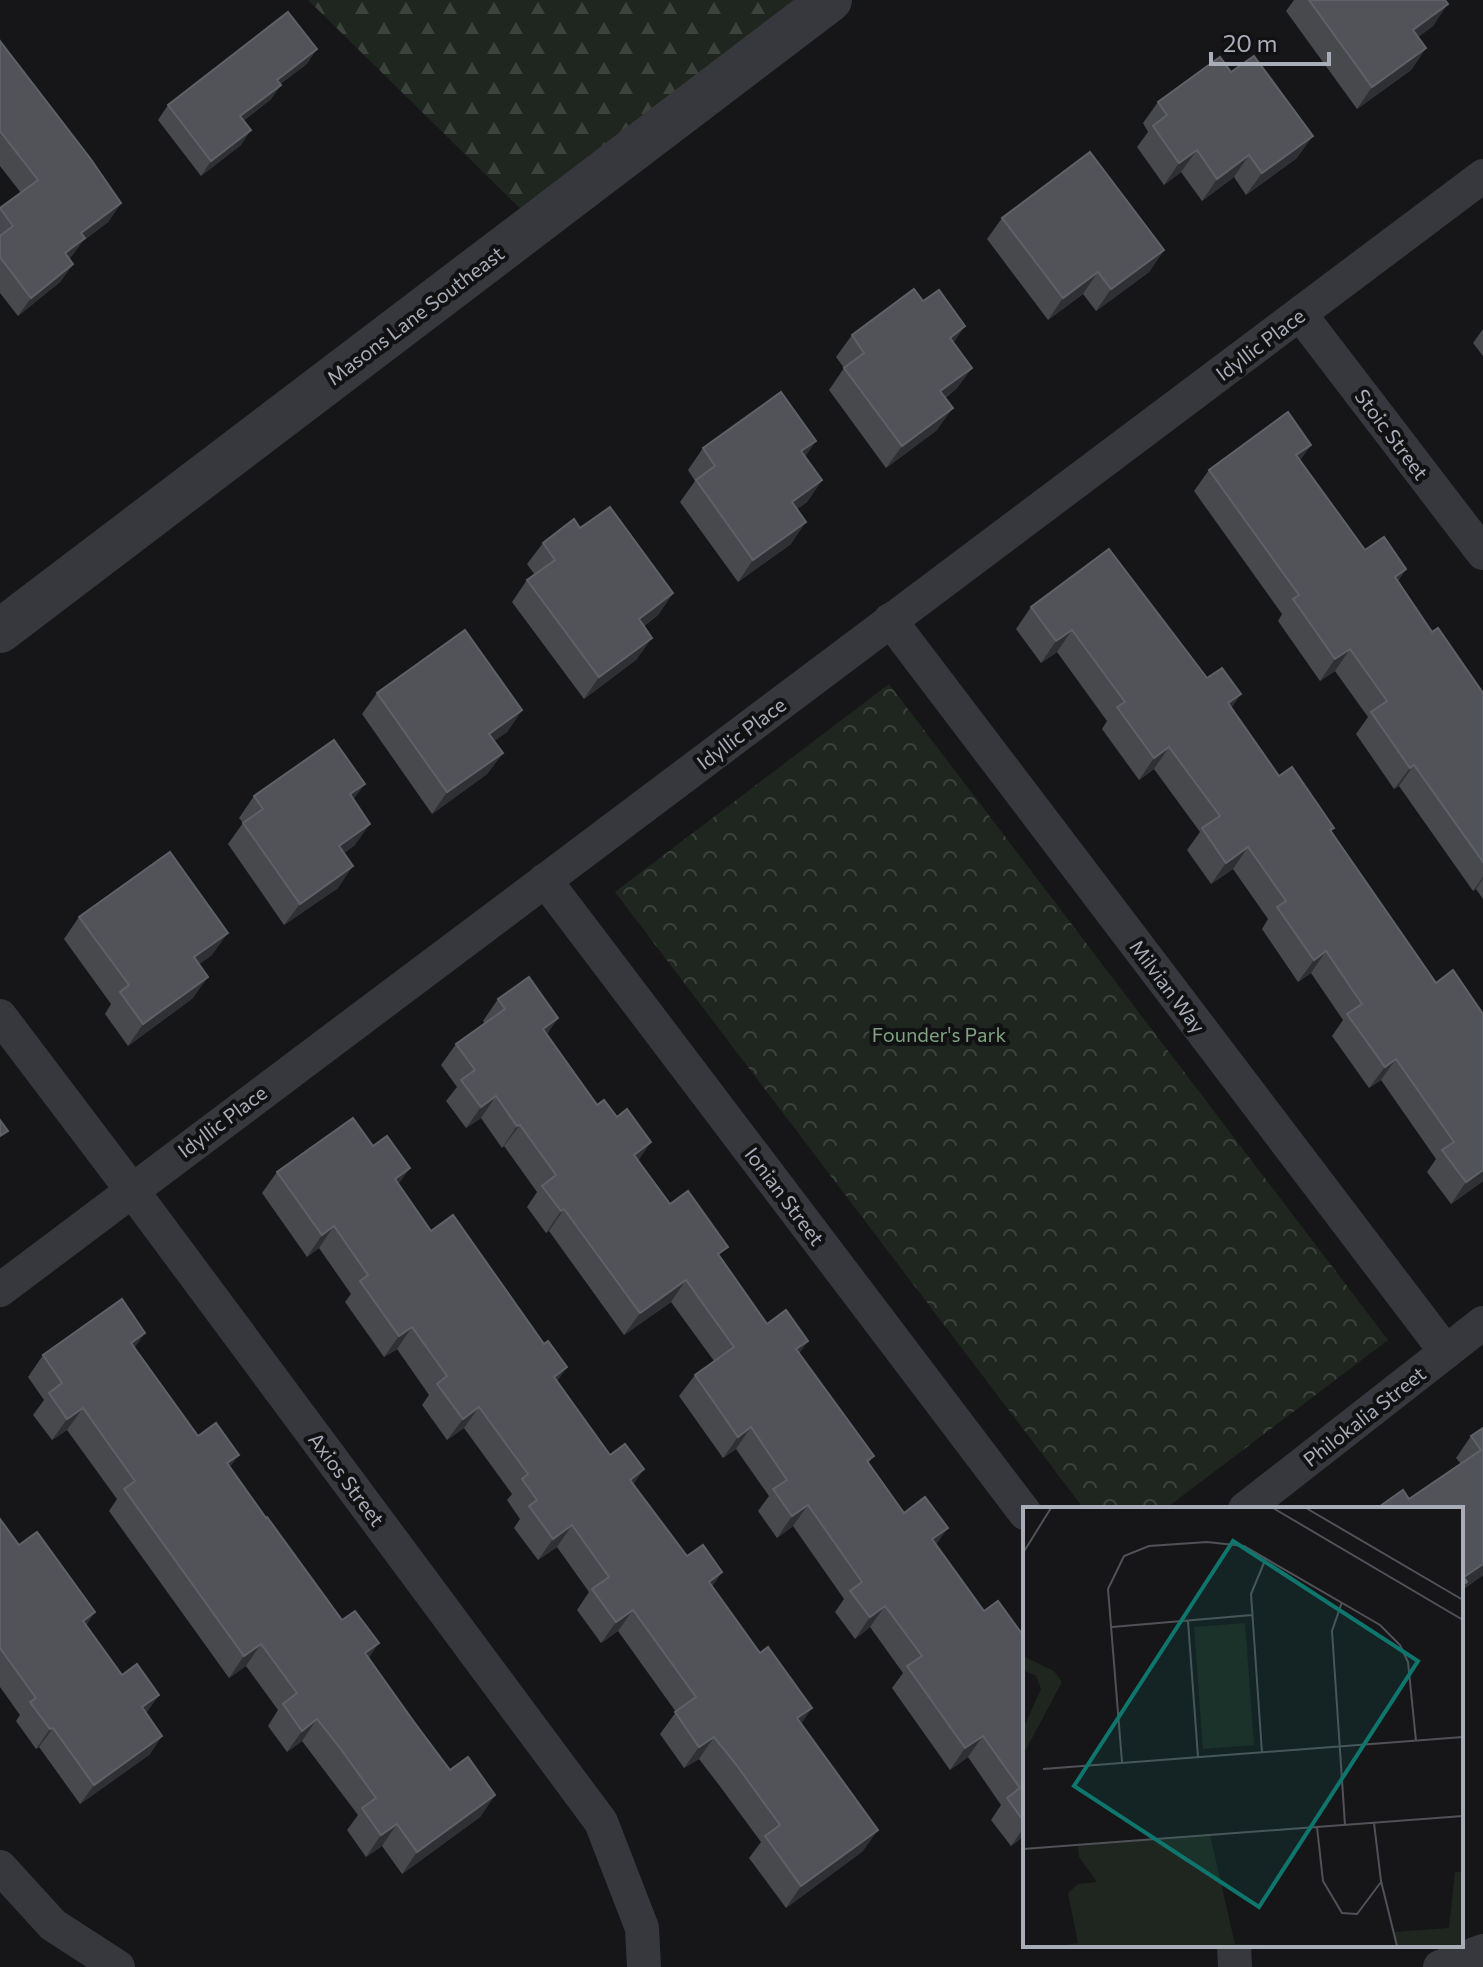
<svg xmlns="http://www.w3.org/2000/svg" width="1483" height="1967" font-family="Commissioner,sans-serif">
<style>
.forest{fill:url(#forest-firs)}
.park{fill:url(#park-crowns)}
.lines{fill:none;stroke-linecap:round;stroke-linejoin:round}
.minor{stroke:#37383d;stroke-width:34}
.tertiary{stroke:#37383d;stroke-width:44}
.wall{fill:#47494d}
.shaded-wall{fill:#2f3033}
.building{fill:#525359;stroke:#5f6168;stroke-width:2}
.labels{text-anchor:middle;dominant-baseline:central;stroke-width:8;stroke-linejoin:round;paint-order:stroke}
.street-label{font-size:20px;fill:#a8adb8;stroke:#111113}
.park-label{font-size:20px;fill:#7fa381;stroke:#111113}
.inset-road{fill:none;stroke:#505258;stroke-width:2}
.view{fill:#0f766e;fill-opacity:0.15;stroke:#0f766e;stroke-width:4}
.inset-edge{fill:none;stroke:#a8adb8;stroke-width:4}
</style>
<defs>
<pattern id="forest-firs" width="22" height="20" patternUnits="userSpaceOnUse" patternTransform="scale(2)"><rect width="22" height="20" fill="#1e261f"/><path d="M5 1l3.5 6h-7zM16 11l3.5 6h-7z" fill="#3c433d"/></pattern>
<pattern id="park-crowns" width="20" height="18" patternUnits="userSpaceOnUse" patternTransform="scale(2)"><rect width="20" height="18" fill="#1e261f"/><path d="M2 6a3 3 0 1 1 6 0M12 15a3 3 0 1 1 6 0" fill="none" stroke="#3c433d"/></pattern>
</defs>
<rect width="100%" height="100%" fill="#161618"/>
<path class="forest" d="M308,0H828L536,224Z"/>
<path class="park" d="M889,684L1388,1340L1165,1509H1084L615,892Z"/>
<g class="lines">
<g class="minor">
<path d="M1300,314L1483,553"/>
<path d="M890,620L1446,1352"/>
<path d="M545,880L1025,1513"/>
<path d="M0,1016L131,1189L601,1822L642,1928L644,1967"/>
<path d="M0,1290L1483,176"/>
<path d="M1245,1509L1483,1323"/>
<path d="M0,1867L53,1925L118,1967"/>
<path d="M1234,1945L1235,1967"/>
<path d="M1440,1967L1483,1951"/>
</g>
<path class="tertiary" d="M0,631L830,0"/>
</g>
<g class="wall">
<path d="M1294,0H1445L1433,26L1418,37L1426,48L1411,70L1357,109L1286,11Z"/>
<path d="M0,41L121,203L108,222L83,241L69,258L73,264L60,282L18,316L0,293V208L21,193L0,166Z"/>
<path d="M307,64L280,84L281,85L270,100L243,121L241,145L201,176L158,120L168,105Z"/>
<path d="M1158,102L1297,158L1246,195L1234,177L1202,201L1181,172L1164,185L1137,147L1148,132L1143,123Z"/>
<path d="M1002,218L1164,250L1149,272L1096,311L1083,294L1048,320L987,239Z"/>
<path d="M1483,329V356L1473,343Z"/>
<path d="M852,335L954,343L972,368L956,389L945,398L937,430L886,468L829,390L844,368L836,357Z"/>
<path d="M1311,445L1300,460L1365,550L1406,569L1398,581L1432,632L1483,693V899L1476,889L1473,891L1399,786L1394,789L1356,734L1368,717L1335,671L1320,681L1278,621L1282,614L1194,491L1209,470Z"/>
<path d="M703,448L805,457L822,480L807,502L797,509L791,544L738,582L680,502L695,481L688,470Z"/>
<path d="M580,528L673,593L658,615L644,626L637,659L584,699L512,602L527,580L535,575L527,564L543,543Z"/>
<path d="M1031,607L1207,678L1231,708L1279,776L1334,828L1331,832L1483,1181L1451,1204L1427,1172L1436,1159L1381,1080L1369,1088L1332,1036L1343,1020L1311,973L1298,982L1262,929L1268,919L1233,869L1211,884L1187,850L1200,832L1154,769L1139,780L1102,729L1107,721L1057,652L1041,663L1016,629Z"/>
<path d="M377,693L522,710L507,732L494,741L503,753L487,774L432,814L362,714Z"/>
<path d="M254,796L354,799L355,845L344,853L338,888L284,925L228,844L243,823L239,818Z"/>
<path d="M79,917L212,955L199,964L193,998L128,1046L105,1014L111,1004L64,939Z"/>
<path d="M498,999L558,1018L547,1034L670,1204L720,1257L767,1324L808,1341L799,1353L874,1456L868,1463L904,1513L936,1545L984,1611L1025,1638V1835L1011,1846L991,1820L1001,1805L968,1757L950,1770L892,1688L903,1673L870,1627L855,1639L835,1612L844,1599L793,1526L777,1538L758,1511L769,1496L736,1449L723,1458L679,1396L695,1375L714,1361L671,1302L624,1335L549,1231L546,1233L527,1207L537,1192L504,1146L502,1148L481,1118L466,1128L446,1101L457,1087L441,1065L456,1044L485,1024L483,1021Z"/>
<path d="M277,1172L398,1184L431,1231L557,1382L610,1455L687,1556L722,1572L712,1586L801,1724L863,1851L786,1908L749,1858L761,1842L719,1785L699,1759L684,1768L660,1734L676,1712L618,1631L601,1643L577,1610L589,1592L557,1547L538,1560L514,1528L520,1519L507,1500L512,1494L464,1428L447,1440L422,1405L429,1395L397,1349L384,1357L345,1302L351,1294L319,1248L307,1257L262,1193Z"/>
<path d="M135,1348L198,1436L230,1467L450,1770L495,1795L480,1817L402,1874L382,1846L366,1857L347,1830L358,1815L302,1741L287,1752L268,1726L278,1710L246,1666L229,1678L109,1511L117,1499L67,1430L52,1440L33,1415L44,1400L28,1377L43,1355Z"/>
<path d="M1483,1428V1575L1461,1591V1464L1456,1458L1471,1436Z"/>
<path d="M0,1519L19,1545L86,1625L122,1675L159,1695L146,1713L162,1736L149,1755L80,1804L39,1747L36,1749L16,1721L20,1715L0,1687Z"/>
</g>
<g class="shaded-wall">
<path d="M1448,4L1433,26L1398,52L1413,30Z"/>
<path d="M1426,48L1411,70L1357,109L1372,87Z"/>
<path d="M317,49L307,64L266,95L277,80Z"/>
<path d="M281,85L270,100L230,131L240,116Z"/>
<path d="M251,130L241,145L201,176L211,161Z"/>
<path d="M1313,136L1297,158L1246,195L1262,173Z"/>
<path d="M1197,150L1181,172L1164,185L1179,163Z"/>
<path d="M1249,155L1234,177L1202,201L1217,179Z"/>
<path d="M121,203L108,222L83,241L72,256L52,272L81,233Z"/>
<path d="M1164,250L1149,272L1096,311L1111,289Z"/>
<path d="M73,264L60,282L18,316L31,298Z"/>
<path d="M1098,272L1083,294L1048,320L1063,298Z"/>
<path d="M965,326L950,348V338Z"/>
<path d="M972,368L956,389L924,412L940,391Z"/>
<path d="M953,408L937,430L886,468L902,446Z"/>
<path d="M816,441L801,463V451Z"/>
<path d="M1311,445L1296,466V455Z"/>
<path d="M822,480L807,502L777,523L792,502Z"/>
<path d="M806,522L791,544L738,582L753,560Z"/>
<path d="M1406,569L1391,591L1395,577Z"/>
<path d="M673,593L658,615L624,640L639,619Z"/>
<path d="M1072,630L1057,652L1041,663L1056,641Z"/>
<path d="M652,638L637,659L584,699L599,677Z"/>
<path d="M1350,649L1335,671L1320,681L1335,659Z"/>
<path d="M1241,694L1226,716L1228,703Z"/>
<path d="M522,710L507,732L474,755L489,734Z"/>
<path d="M1169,747L1154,769L1139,780L1154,758Z"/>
<path d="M503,753L487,774L432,814L447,792Z"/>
<path d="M1414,765L1399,786L1394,789L1410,768Z"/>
<path d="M365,784L349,805L350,794Z"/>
<path d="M370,824L355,845L324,867L339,846Z"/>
<path d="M1248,847L1233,869L1211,884L1226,863Z"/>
<path d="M353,866L338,888L284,925L300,904Z"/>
<path d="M1483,877V879L1476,889L1473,891Z"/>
<path d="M228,933L212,955L179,979L194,957Z"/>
<path d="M1326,951L1311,973L1298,982L1314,960Z"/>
<path d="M208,977L193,998L128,1046L143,1024Z"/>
<path d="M558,1018L543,1040V1029Z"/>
<path d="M1396,1059L1381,1080L1369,1088L1385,1067Z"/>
<path d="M496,1096L481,1118L466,1128L481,1107Z"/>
<path d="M520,1125L504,1146L502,1148L517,1126Z"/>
<path d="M651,1142L636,1164L634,1155Z"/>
<path d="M410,1168L395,1189V1179Z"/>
<path d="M1483,1170V1181L1451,1204L1466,1182Z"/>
<path d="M564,1209L549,1231L546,1233L561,1211Z"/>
<path d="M334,1226L319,1248L307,1257L322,1235Z"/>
<path d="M686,1280L671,1302L624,1335L640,1313Z"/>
<path d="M412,1327L397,1349L384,1357L399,1336Z"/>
<path d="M145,1333L130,1354L131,1343Z"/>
<path d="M808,1341L793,1362L796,1349Z"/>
<path d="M567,1367L552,1389L554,1377Z"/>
<path d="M479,1407L464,1428L447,1440L463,1419Z"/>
<path d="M83,1408L67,1430L52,1440L67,1419Z"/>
<path d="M751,1427L736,1449L723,1458L738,1437Z"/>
<path d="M239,1455L223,1476L227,1463Z"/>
<path d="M644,1469L629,1491L630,1480Z"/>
<path d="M808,1505L793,1526L777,1538L792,1516Z"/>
<path d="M572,1525L557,1547L538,1560L553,1539Z"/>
<path d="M948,1528L932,1550V1539Z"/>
<path d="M1483,1564V1575L1461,1591V1581L1464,1577Z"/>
<path d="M722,1572L707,1594L709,1582Z"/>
<path d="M885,1606L870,1627L855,1639L870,1617Z"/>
<path d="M633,1610L618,1631L601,1643L616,1622Z"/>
<path d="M95,1612L82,1632L83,1621Z"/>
<path d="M379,1643L364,1665L365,1653Z"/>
<path d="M261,1644L246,1666L229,1678L244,1656Z"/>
<path d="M159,1695L145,1714L142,1707Z"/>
<path d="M812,1708L797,1730V1718Z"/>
<path d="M317,1719L302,1741L287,1752L302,1731Z"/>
<path d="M53,1728L39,1747L36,1749L50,1729Z"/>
<path d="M162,1736L149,1755L80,1804L94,1785Z"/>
<path d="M983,1736L968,1757L950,1770L965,1748Z"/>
<path d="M714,1737L699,1759L684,1768L699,1747Z"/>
<path d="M495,1795L480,1817L402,1874L417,1852Z"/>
<path d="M397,1824L382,1846L366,1857L381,1835Z"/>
<path d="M1025,1826V1835L1011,1846Z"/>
<path d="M878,1830L863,1851L786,1908L801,1886Z"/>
</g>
<g class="building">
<path d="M1309,0H1445L1448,4L1413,30L1426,48L1372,87Z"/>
<path d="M288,12L317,49L277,80L281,85L240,116L251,130L211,161L168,105Z"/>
<path d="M0,41L90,158L121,203L81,233L85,238L65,253L73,264L31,298L0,257V236L13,226L0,208L38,180L0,131Z"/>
<path d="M1254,56L1313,136L1262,173L1249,155L1217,179L1197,150L1179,163L1153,126L1167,115L1158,102L1220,57L1231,72Z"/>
<path d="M1090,152L1164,250L1111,289L1098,272L1063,298L1002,218Z"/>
<path d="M914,289L923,301L939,290L965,326L950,338L972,368L940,391L953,408L902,446L844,368L864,353L852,335Z"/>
<path d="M781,392L816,441L801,451L822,480L792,502L806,522L753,560L696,480L715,466L703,448Z"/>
<path d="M1288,412L1311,445L1296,455L1365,550L1384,537L1406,569L1395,577L1432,632L1438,628L1483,693V862L1414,765L1410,768L1371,712L1387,701L1350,649L1335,659L1293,599L1299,595L1209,470Z"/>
<path d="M610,507L673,593L639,619L652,638L599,677L527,580L555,560L543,543L574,519L580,528Z"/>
<path d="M1109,549L1207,678L1222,668L1241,694L1228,703L1279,776L1292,767L1334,828L1330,830L1436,983L1453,970L1483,1014V1170L1466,1182L1442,1150L1454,1142L1396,1059L1385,1067L1347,1014L1362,1004L1326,951L1314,960L1277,907L1286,901L1248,847L1226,863L1202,828L1220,816L1169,747L1154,758L1117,707L1125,702L1072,630L1056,641L1031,607Z"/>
<path d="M465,630L522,710L489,734L503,753L447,792L377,693Z"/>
<path d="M334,740L365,784L350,794L370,824L339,846L353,866L300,904L243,823L263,809L254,796Z"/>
<path d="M170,852L228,933L194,957L208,977L143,1024L120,992L129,985L79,917Z"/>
<path d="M529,977L558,1018L543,1029L597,1105L604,1100L617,1117L627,1109L651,1142L634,1155L670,1204L688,1191L728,1247L718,1254L767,1324L786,1310L808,1341L796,1349L874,1456L867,1461L904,1513L925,1497L948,1528L932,1539L984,1611L998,1601L1025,1638V1823L1007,1798L1020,1788L983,1736L965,1748L907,1666L922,1656L885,1606L870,1617L850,1591L862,1582L808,1505L792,1516L773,1489L787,1480L751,1427L738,1437L695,1375L734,1347L686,1280L640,1313L564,1209L561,1211L542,1186L556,1175L520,1125L517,1126L496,1096L481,1107L461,1080L475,1070L456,1044L505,1009L498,999Z"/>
<path d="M353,1118L373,1146L387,1136L410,1168L395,1179L431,1231L453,1215L544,1344L548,1341L567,1367L554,1377L610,1455L625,1444L644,1469L630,1480L687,1556L703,1545L722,1572L709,1582L760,1653L768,1647L812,1708L797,1718L878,1830L801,1886L765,1836L780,1825L735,1763L714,1737L699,1747L675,1712L696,1697L633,1610L616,1622L592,1589L609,1577L572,1525L553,1539L529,1506L537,1500L522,1479L528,1474L479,1407L463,1419L437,1384L447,1376L412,1327L399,1336L360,1281L368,1275L334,1226L322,1235L277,1172Z"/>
<path d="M0,1120L8,1131L0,1136Z"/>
<path d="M122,1299L145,1333L131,1343L198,1436L216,1423L239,1455L227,1463L266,1518L267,1517L342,1620L355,1611L379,1643L365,1653L414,1722L450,1770L468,1757L495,1795L417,1852L397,1824L381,1835L362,1808L376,1798L340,1748L317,1719L302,1731L283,1704L297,1693L261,1644L244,1656L124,1489L135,1481L83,1408L67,1419L49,1393L62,1383L43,1355Z"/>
<path d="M1483,1428V1564L1464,1577L1467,1582L1461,1586V1509H1376L1403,1490L1409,1499L1481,1450L1471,1436Z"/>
<path d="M0,1519L19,1545L37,1532L95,1612L83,1621L122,1675L137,1664L159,1695L142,1707L162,1736L94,1785L53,1728L50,1729L30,1702L36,1698L0,1648Z"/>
</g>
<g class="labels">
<g class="street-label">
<text transform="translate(415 315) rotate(-37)">Masons Lane Southeast</text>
<text transform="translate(1260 344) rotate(-37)">Idyllic Place</text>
<text transform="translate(1392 434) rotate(53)">Stoic Street</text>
<text transform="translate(741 733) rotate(-37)">Idyllic Place</text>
<text transform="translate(1168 986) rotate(53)">Milvian Way</text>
<text transform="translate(222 1121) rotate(-37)">Idyllic Place</text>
<text transform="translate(785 1196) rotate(53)">Ionian Street</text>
<text transform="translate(1364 1416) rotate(-38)">Philokalia Street</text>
<text transform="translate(347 1479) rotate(53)">Axios Street</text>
</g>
<g class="park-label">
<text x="939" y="1034">Founder's Park</text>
</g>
</g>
<g transform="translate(1023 1507)">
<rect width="440" height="440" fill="#161618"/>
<path d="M0,149L31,164L39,175L0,248V222L18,182L13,169L0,163ZM187,328L212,437L274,439H37L55,436L45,386L55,377L74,375L56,350L55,339ZM432,365H440V439H374L370,425L426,421Z" fill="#1e261f"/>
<path d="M222,116L231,238L180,242L171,120Z" fill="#1e261f"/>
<path class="inset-road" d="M250,1L440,113M283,1L440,93M0,46L28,1M319,95L309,124L322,318M165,114L175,250M89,120L229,108M239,246L228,87L243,51M99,255L85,82L101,49L126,39L184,35L221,39L357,118L377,138L385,155L393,234M20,262L440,230M351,316L358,374L374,439M294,320L300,374L319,406L334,407L358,375M0,342L440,309"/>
<path class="view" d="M210,34L395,154L236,400L51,279Z"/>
<rect width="440" height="440" class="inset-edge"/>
</g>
<path d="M1211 52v12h118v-12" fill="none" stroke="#a8adb8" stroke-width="4"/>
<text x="1223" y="52" font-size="24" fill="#a8adb8" stroke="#111113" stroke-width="6" paint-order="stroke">20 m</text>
</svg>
